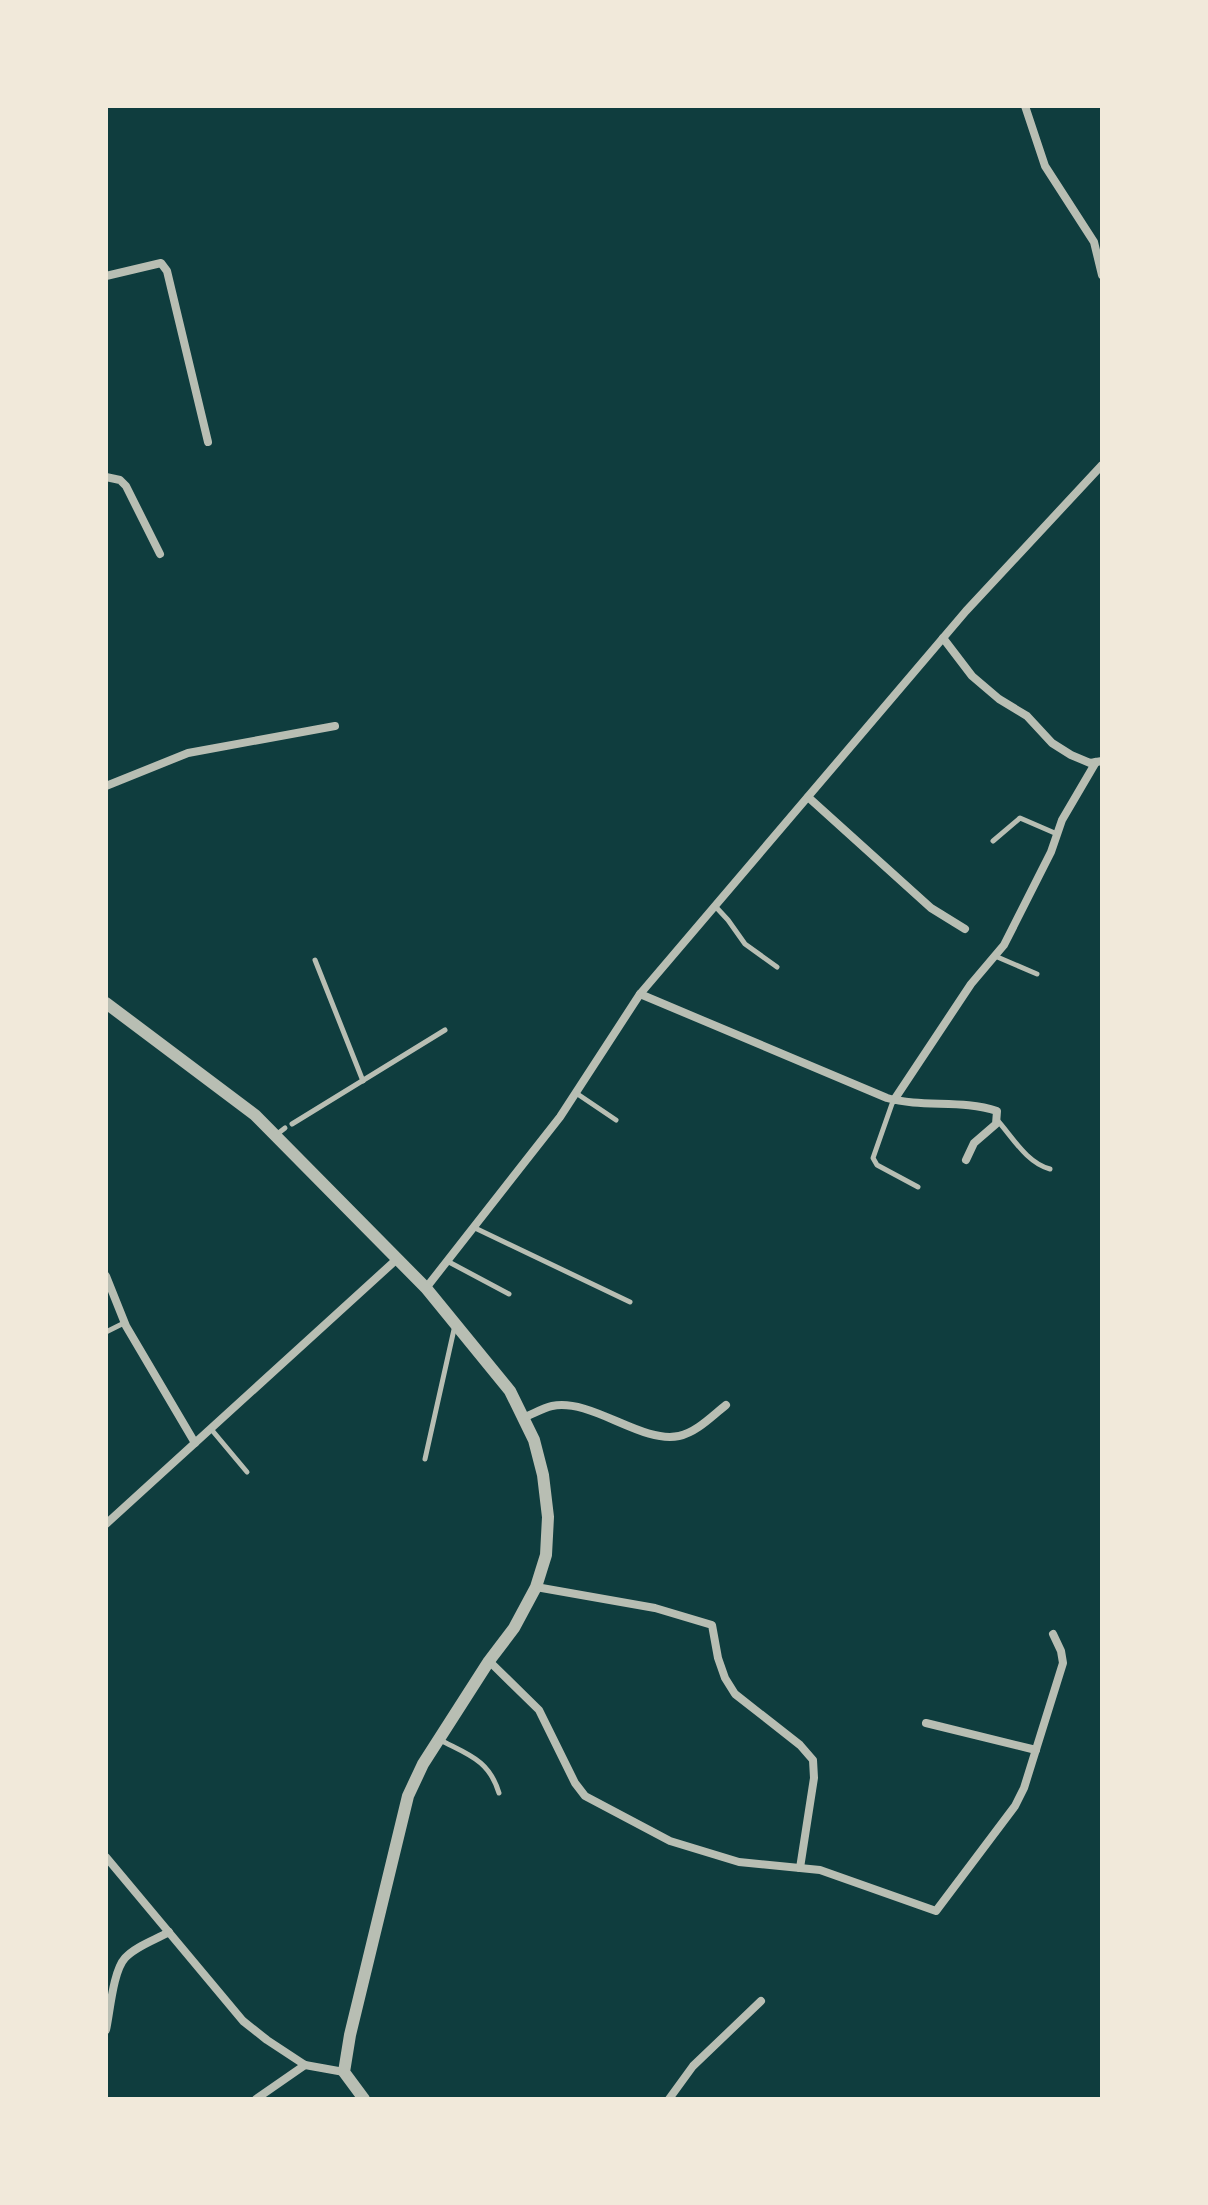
<svg xmlns="http://www.w3.org/2000/svg" width="1208" height="2205" font-family="'Asap Condensed',sans-serif">
<style>
.lines{fill:none;stroke-linecap:round;stroke-linejoin:round}
.service{stroke:#b8beb3;stroke-width:5}
.minor{stroke:#b8beb3;stroke-width:8}
.tertiary{stroke:#b8beb3;stroke-width:12}
</style>
<rect width="100%" height="100%" fill="#0f3d3e"/>
<g class="lines">
<g class="service">
<path d="M993,841L1020,818L1057,834"/>
<path d="M715,906L728,920L745,944L777,967"/>
<path d="M995,956L1037,974"/>
<path d="M315,960L363,1081"/>
<path d="M576,1093L616,1120"/>
<path d="M893,1101L873,1158L877,1165L918,1187"/>
<path d="M998,1121C1013,1138 1027,1163 1050,1169"/>
<path d="M292,1124L445,1030"/>
<path d="M276,1135L285,1128"/>
<path d="M475,1228L630,1302"/>
<path d="M447,1261L509,1294"/>
<path d="M106,1332L124,1323"/>
<path d="M211,1429L247,1472"/>
<path d="M425,1459L455,1325"/>
<path d="M440,1740C469,1755 489,1760 499,1793"/>
</g>
<g class="minor">
<path d="M1025,106L1045,166L1094,242L1102,275"/>
<path d="M106,276L161,263L167,271L208,442"/>
<path d="M106,477L120,480L126,486L160,554"/>
<path d="M943,638L972,676L999,699L1027,716L1052,743L1071,755L1090,763L1102,761"/>
<path d="M106,786L188,753L335,726"/>
<path d="M808,797L931,908L965,929"/>
<path d="M640,994L887,1098C923,1108 962,1099 997,1111L996,1124L974,1143L966,1160"/>
<path d="M894,1100L971,984L1004,945L1051,852L1062,820L1096,762"/>
<path d="M106,1276L126,1326L195,1443"/>
<path d="M426,1288L560,1117L640,994L966,611L1102,465"/>
<path d="M523,1418C533,1414 543,1408 552,1406C592,1398 641,1444 679,1436C697,1432 712,1416 726,1405"/>
<path d="M106,1524L397,1259"/>
<path d="M536,1587L655,1608L712,1625L718,1658L725,1678L735,1694L800,1745L813,1760L814,1778L800,1868"/>
<path d="M489,1661L539,1710L575,1783L585,1796L670,1841L739,1862L820,1870L936,1911L1015,1806L1024,1788L1063,1663L1061,1651L1053,1634"/>
<path d="M926,1723L1036,1750"/>
<path d="M106,1857L243,2021L267,2040L305,2065L344,2072"/>
<path d="M106,2030C110,2012 113,1971 125,1958C136,1946 155,1940 169,1932"/>
<path d="M256,2099L305,2065"/>
<path d="M669,2099L693,2066L761,2001"/>
</g>
<path class="tertiary" d="M106,1003L255,1115L426,1288L510,1391L534,1440L543,1475L548,1517L546,1555L536,1587L514,1628L489,1661L423,1764L408,1796L350,2035L344,2072L364,2099"/>
</g>
<rect width="1208" height="2205" fill="none" stroke="#f1e9da" stroke-width="216"/>
</svg>
